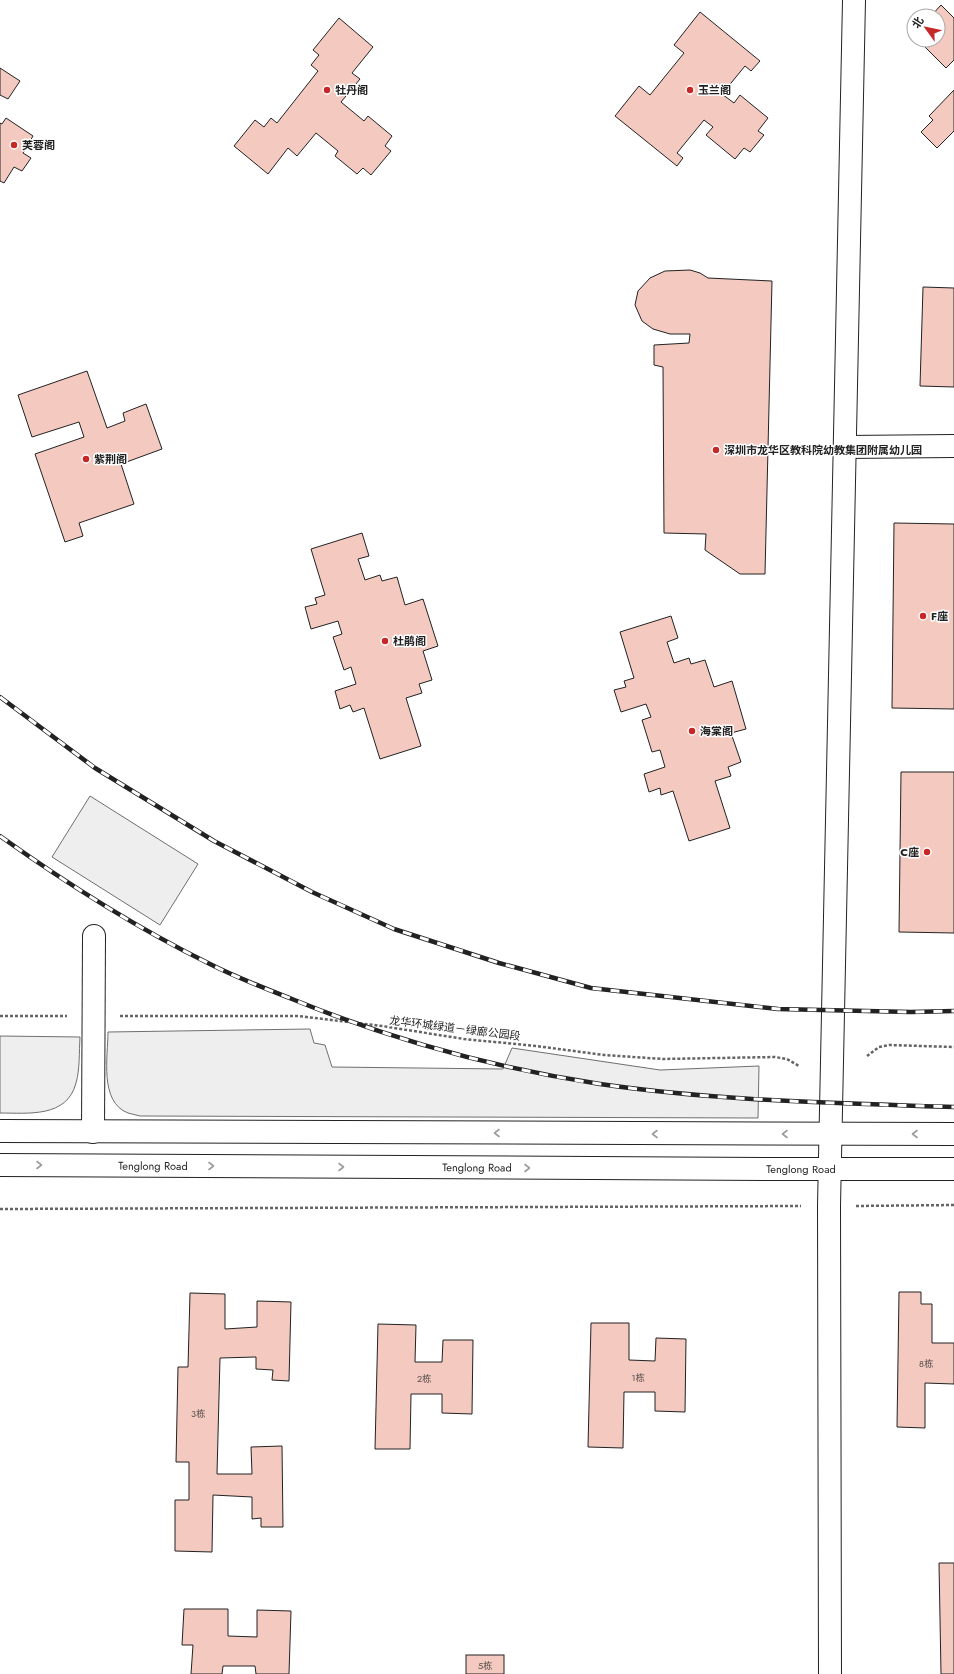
<svg xmlns="http://www.w3.org/2000/svg" width="954" height="1674" font-family="Jost,'Noto Sans SC',sans-serif">
<style>
.green{fill:#eee;stroke:#6f6f6f}
.building{fill:#f3c9c0;stroke:#222}
.lines{fill:none;stroke-linecap:round;stroke-linejoin:round}
.minor-casing{stroke:#222;stroke-width:24}
.major-casing{stroke:#222;stroke-width:24}
.path{stroke:#646464;stroke-width:2.5;stroke-dasharray:3 2;stroke-linecap:butt}
.minor{stroke:#fff;stroke-width:22}
.major{stroke:#fff;stroke-width:22}
.rail-casing{stroke:#222;stroke-width:4.5}
.rail{stroke:#fff;stroke-width:3;stroke-dasharray:9;stroke-linecap:butt}
.oneway{stroke:#9c9c9c}
.poi-dot{fill:#c62828;stroke:#fff;stroke-width:1.5}
.labels{text-anchor:middle;dominant-baseline:central;stroke-width:3;stroke-linejoin:round;paint-order:stroke}
.number-label{font-size:9px;fill:#564c4a}
.poi-label{font-size:11px;font-weight:bold;fill:#222;stroke:#fff;text-anchor:start}
.street-label{font-size:11px;fill:#222;stroke:#fff}
</style>
<rect width="100%" height="100%" fill="#fff"/>
<g class="green">
<path d="M90,796L198,864L160,925L52,857Z"/>
<path d="M310,1029L314,1043L325,1045L332,1067L503,1069L512,1048L660,1070L759,1066L758,1118L140,1116C136,1115 132,1114 128,1113C99,1102 108,1056 108,1032Z"/>
<path d="M0,1036L80,1037C79,1052 80,1069 76,1083C67,1118 28,1113 0,1113Z"/>
</g>
<g class="building">
<path d="M941,5L954,18V60L946,68L922,44L926,40H938V16H931Z"/>
<path d="M700,12L760,61L751,71L745,66L722,94L734,103L740,95L768,118L758,131L764,135L750,152L744,148L735,159L706,135L713,127L704,120L677,153L683,158L677,166L615,116L639,86L650,95L684,53L674,45Z"/>
<path d="M339,18L373,47L352,73L360,79L341,102L364,121L368,116L392,136L385,146L391,151L371,175L363,168L357,174L335,156L338,151L316,133L297,156L288,148L268,174L234,146L255,120L264,127L271,118L277,123L318,71L311,65L319,55L313,50Z"/>
<path d="M0,68L20,81L8,99L0,95Z"/>
<path d="M954,90V131L937,148L921,132L933,120L929,116Z"/>
<path d="M6,118L33,136L23,153L31,158L22,171L14,167L4,183L0,181V123L2,124Z"/>
<path d="M690,270L700,273L708,278L772,281L765,574H740L705,550L706,534L664,533L663,367L654,365V345L689,343L690,334H670L653,329L642,321L635,305L638,291L650,278L665,271Z"/>
<path d="M923,287L954,288V387L920,386Z"/>
<path d="M87,371L107,428L125,421L123,413L146,404L162,449L121,464L134,504L79,523L83,536L65,542L35,454L84,437L79,422L32,437L18,395Z"/>
<path d="M894,523L954,524V709L892,708Z"/>
<path d="M362,533L369,556L358,559L365,580L380,575L382,581L397,577L405,605L423,599L438,646L423,651L432,680L419,684L422,693L406,698L421,746L380,759L364,708L353,712L350,705L340,709L335,691L356,684L351,667L344,670L333,637L342,634L338,621L311,629L305,607L317,604L315,598L325,595L311,549Z"/>
<path d="M671,616L678,638L667,642L674,663L689,658L691,664L705,660L714,687L732,681L746,729L731,733L741,762L728,767L731,776L715,781L730,828L689,841L673,791L661,795L660,788L649,792L644,774L665,767L660,750L652,752L642,720L651,717L646,704L621,712L614,690L626,687L624,681L634,678L620,632Z"/>
<path d="M901,772H954V933L899,932Z"/>
<path d="M899,1292H921V1304H932V1343H954V1384L925,1383V1428L897,1427Z"/>
<path d="M190,1293L225,1294V1329L257,1327V1301L291,1302L289,1381L272,1380L273,1370L256,1369V1357L220,1358L217,1474H252L251,1447L282,1446L283,1527H261V1518L252,1519V1497L213,1495L212,1552L175,1551V1500H189V1462H176L178,1367H188Z"/>
<path d="M591,1323H629V1360L655,1361L656,1338L686,1339L685,1412L655,1411V1392H624L623,1448L588,1447Z"/>
<path d="M378,1324L416,1325L415,1362H442L443,1340H473L472,1414L442,1413V1394H411L410,1449H375Z"/>
<path d="M939,1563H954V1674H941Z"/>
<path d="M184,1609H228V1636L257,1637V1610L291,1611L289,1674H256L255,1666H223L222,1674H191L193,1645H182Z"/>
<rect x="466" y="1655" width="38" height="19"/>
</g>
<g class="lines">
<defs>
<g id="minor">
<path d="M845,447L954,446"/>
<path d="M93,1132L94,936"/>
<path d="M830,1674L829,1206L854,0"/>
</g>
<g id="major">
<path d="M0,1131L954,1134"/>
<path id="s1" d="M0,1165L779,1169H954"/>
</g>
</defs>
<use href="#minor" class="minor-casing"/>
<use href="#major" class="major-casing"/>
<g class="path">
<path d="M0,1016H67"/>
<path d="M120,1016H298L382,1026L464,1039L536,1046L604,1055L663,1059L775,1057L787,1059L799,1066"/>
<path d="M867,1056L879,1047L889,1045L954,1047"/>
<path d="M856,1206L954,1205"/>
<path d="M0,1209L801,1206"/>
</g>
<use href="#minor" class="minor"/>
<use href="#major" class="major"/>
<defs>
<g id="rail">
<path d="M0,697L95,768L214,841L312,892L394,929L499,963L591,988L778,1009L911,1012L954,1011"/>
<path d="M0,836C66,883 135,927 208,963C235,977 264,988 292,999C390,1039 494,1068 600,1084C717,1101 836,1103 954,1107"/>
</g>
</defs>
<use href="#rail" class="rail-casing"/>
<use href="#rail" class="rail"/>
</g>
<defs><path id="oneway-chevron" d="M-2-3.5L2.5 0L-2 3.5" fill="none" stroke-width="1.6" stroke-linecap="round" stroke-linejoin="round"/></defs>
<g class="oneway">
<use href="#oneway-chevron" transform="translate(497 1133) rotate(-180)"/>
<use href="#oneway-chevron" transform="translate(655 1134) rotate(-180)"/>
<use href="#oneway-chevron" transform="translate(785 1134) rotate(180)"/>
<use href="#oneway-chevron" transform="translate(915 1134) rotate(180)"/>
<use href="#oneway-chevron" transform="translate(39 1165)"/>
<use href="#oneway-chevron" transform="translate(211 1166)"/>
<use href="#oneway-chevron" transform="translate(341 1167)"/>
<use href="#oneway-chevron" transform="translate(527 1168)"/>
</g>
<g class="poi-dot">
<circle cx="327" cy="90" r="4"/>
<circle cx="690" cy="90" r="4"/>
<circle cx="14" cy="145" r="4"/>
<circle cx="716" cy="450" r="4"/>
<circle cx="86" cy="459" r="4"/>
<circle cx="923" cy="616" r="4"/>
<circle cx="385" cy="641" r="4"/>
<circle cx="692" cy="731" r="4"/>
<circle cx="927" cy="852" r="4"/>
</g>
<g class="labels">
<g class="number-label">
<text x="926" y="1363">8栋</text>
<text x="638" y="1377">1栋</text>
<text x="424" y="1378">2栋</text>
<text x="198" y="1413">3栋</text>
<text x="485" y="1665">5栋</text>
</g>
<g class="poi-label">
<text x="335" y="90">牡丹阁</text>
<text x="698" y="90">玉兰阁</text>
<text x="22" y="145">芙蓉阁</text>
<text x="724" y="450">深圳市龙华区教科院幼教集团附属幼儿园</text>
<text x="94" y="459">紫荆阁</text>
<text x="931" y="616">F座</text>
<text x="393" y="641">杜鹃阁</text>
<text x="700" y="731">海棠阁</text>
<text x="919" y="852" text-anchor="end">C座</text>
</g>
<g class="street-label">
<text transform="translate(455 1028) rotate(7)">龙华环城绿道－绿廊公园段</text>
<text stroke="none"><textPath href="#s1" startOffset="153">Tenglong Road</textPath></text>
<text stroke="none"><textPath href="#s1" startOffset="477">Tenglong Road</textPath></text>
<text stroke="none"><textPath href="#s1" startOffset="801">Tenglong Road</textPath></text>
</g>
</g>
<g transform="translate(926 28) rotate(303)"><circle r="19" fill="#ffffff" stroke="#a7a7a7"/>
<path d="M0-3L7 15L0 10L-7 15Z" fill="#c62828"/>
<text y="-6" font-size="11" font-weight="bold" text-anchor="middle" fill="#222222">北</text>
</g>
</svg>
